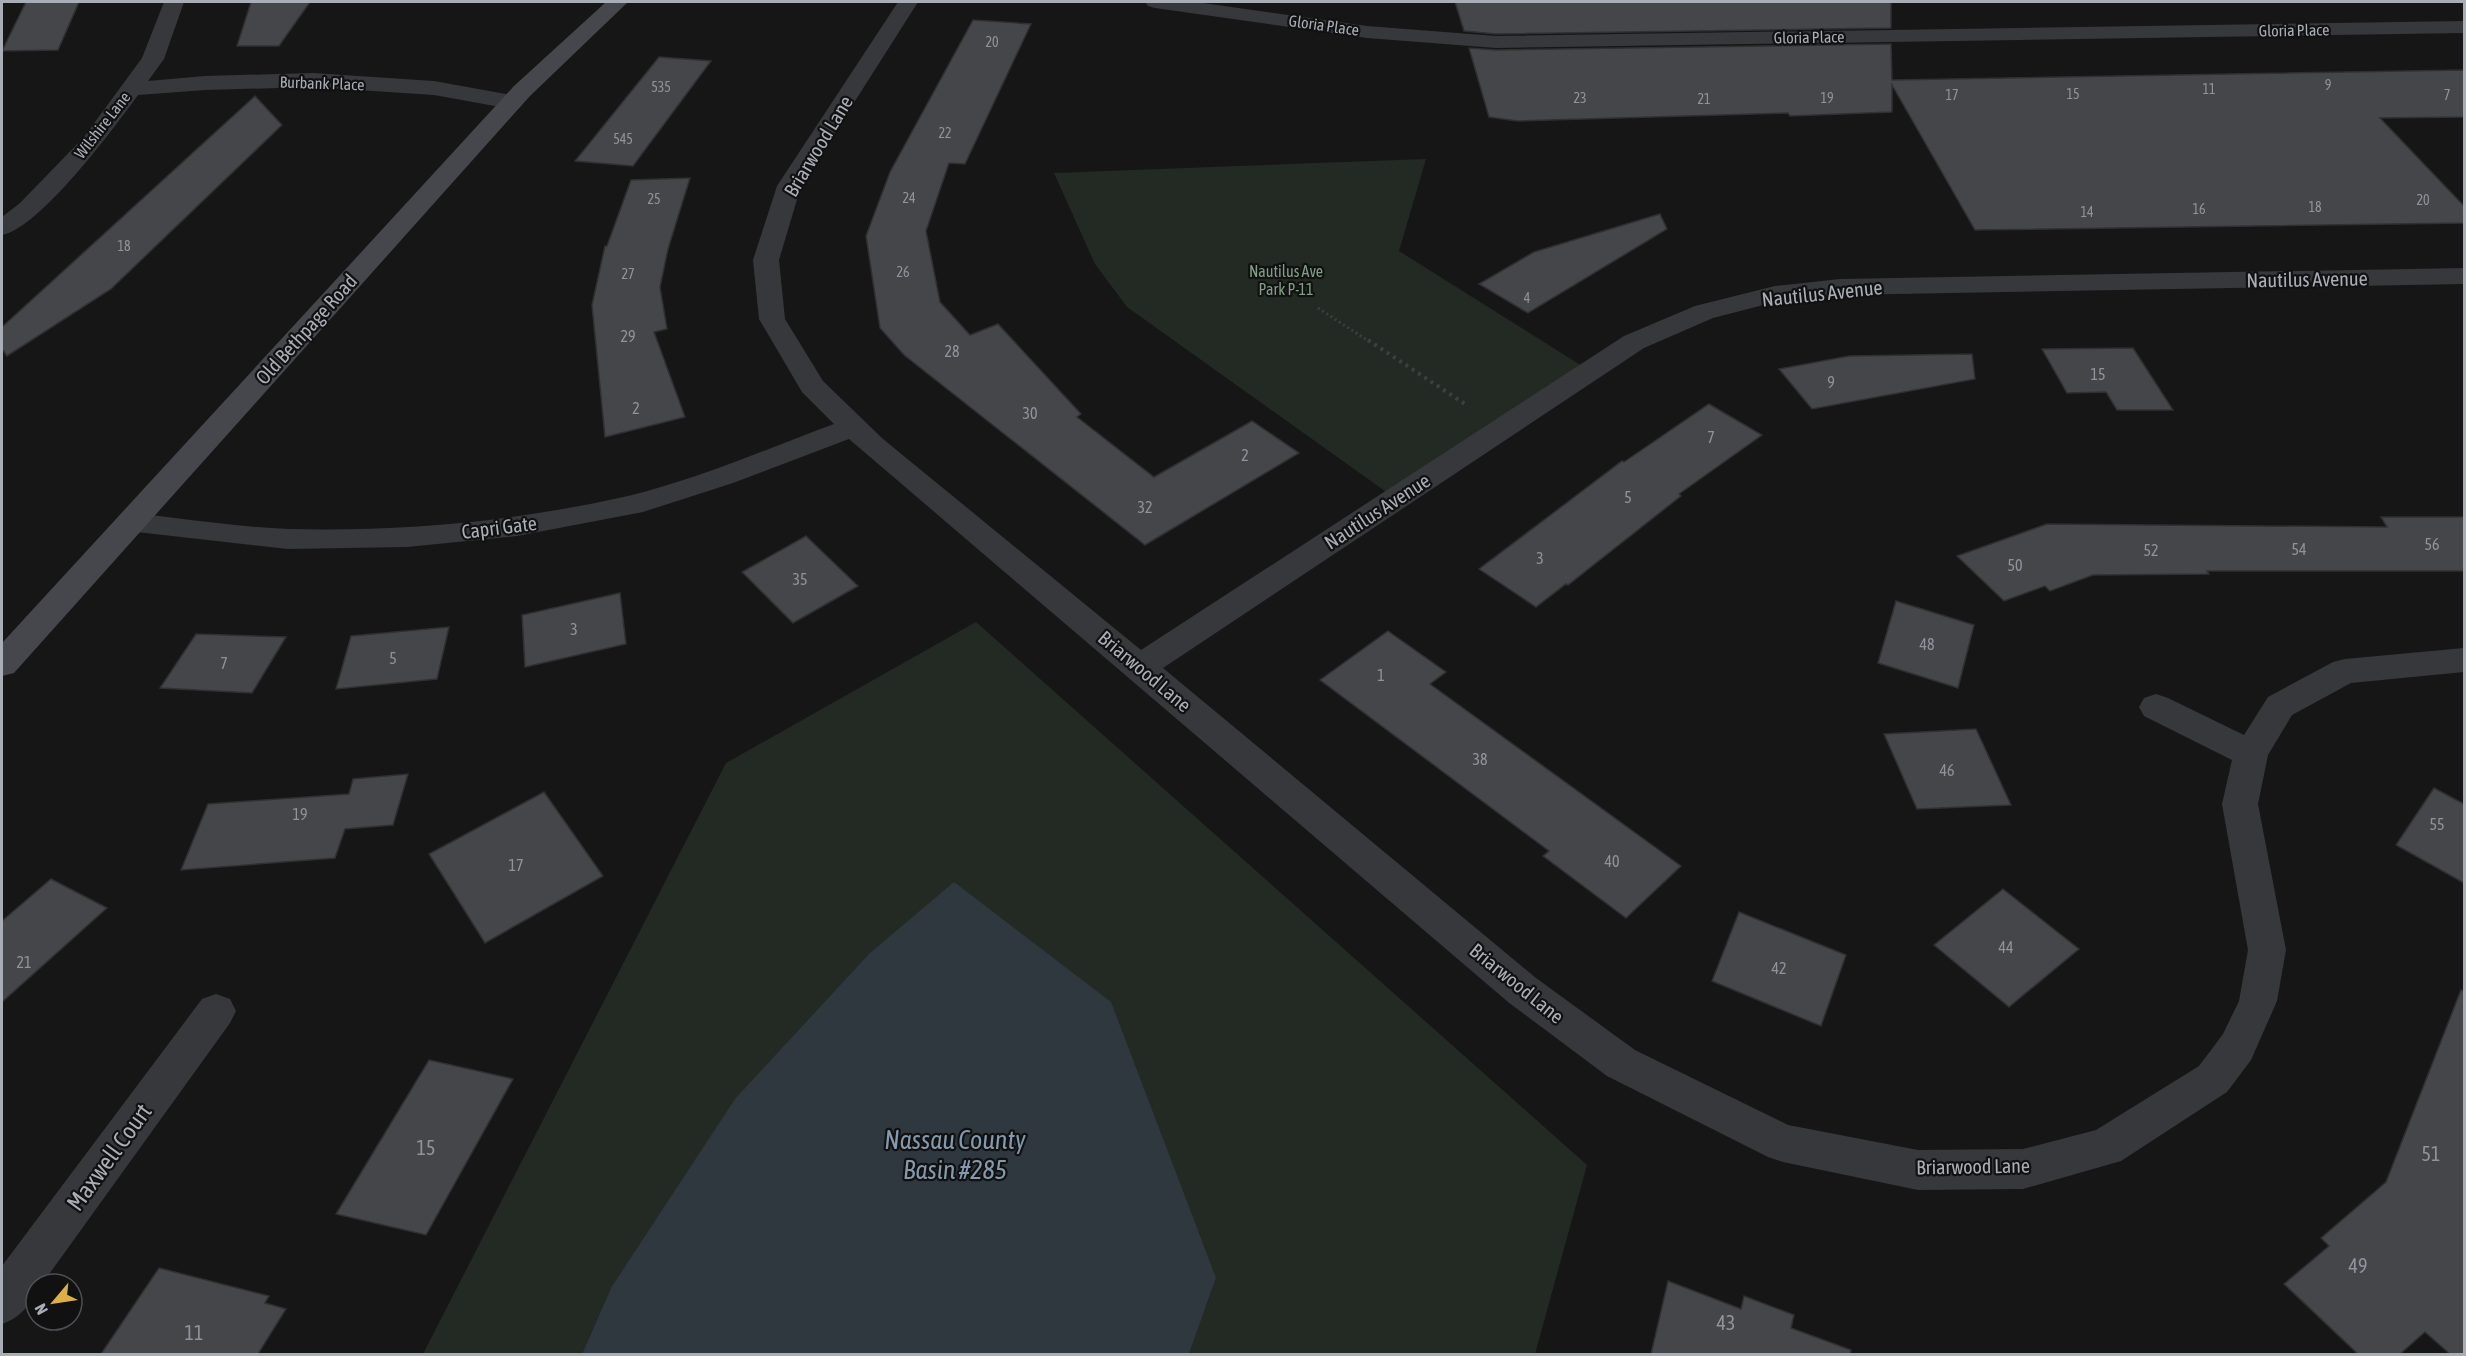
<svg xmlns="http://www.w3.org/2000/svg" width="2466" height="1356" font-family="'Asap Condensed',sans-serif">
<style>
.green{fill:#222a23}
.water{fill:#30383f}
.building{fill:#45464a;stroke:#303033;stroke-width:1.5}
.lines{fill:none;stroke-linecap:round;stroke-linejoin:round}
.path-far1{stroke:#3d3f43;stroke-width:3;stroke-dasharray:2 3;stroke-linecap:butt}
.path{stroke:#3d3f43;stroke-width:4;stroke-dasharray:3 4.5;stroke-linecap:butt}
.street{fill:#37383c;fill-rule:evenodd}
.secondary{fill:#45474c;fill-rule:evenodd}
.labels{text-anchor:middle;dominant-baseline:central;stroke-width:4.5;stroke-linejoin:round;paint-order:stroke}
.far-number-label{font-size:14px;fill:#90939b}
.far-street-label{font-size:16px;fill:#a9adb6;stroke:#111112}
.far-park-label{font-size:16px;fill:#829f85;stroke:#111112}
.number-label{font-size:16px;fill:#90939b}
.street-label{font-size:20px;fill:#a9adb6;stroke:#111112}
.near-number-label{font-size:20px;fill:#90939b}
.near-street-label{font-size:24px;fill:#a9adb6;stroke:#111112}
.near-water-label{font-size:26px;font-style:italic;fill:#8499ad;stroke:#111112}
</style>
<rect width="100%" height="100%" fill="#161617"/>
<g class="green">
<path d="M1426,159L1399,251L1590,371L1396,499L1127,307L1095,264L1054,173Z"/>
<path d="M976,622L1587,1165L1535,1354H1189L1216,1278L611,1288L582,1354H423L726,763Z"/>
</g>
<path class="water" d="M954,882L1111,1002L1216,1278L1189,1354H582L611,1288L735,1099L869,954Z"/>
<g class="building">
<path d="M26,2H79L58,50L2,51Z"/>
<path d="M251,2H310L279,46H237Z"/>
<path d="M1455,2H1891V28L1496,34L1464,31Z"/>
<path d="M973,20L1031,24L965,164L949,163L926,231L940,302L970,335L998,324L1081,414L1077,417L1154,477L1252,421L1299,453L1145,545L904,355L880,328L866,236L890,172Z"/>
<path d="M1891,44L1892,80L2464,70V117L2380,118L2464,206V223L1975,230L1892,85V112L1790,116L1788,113L1517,121L1489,117L1469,48L1496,50Z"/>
<path d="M659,57L711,61L633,166L575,161Z"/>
<path d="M255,96L282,125L111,289L7,356L2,349V327Z"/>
<path d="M690,178L668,249L660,287L667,329L654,332L685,417L605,437L592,305L605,246H607L631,180Z"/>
<path d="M1660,214L1667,229L1528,313L1479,284L1534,252Z"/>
<path d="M2133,348L2173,410H2117L2106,392L2067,393L2042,349Z"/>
<path d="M1972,354L1975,379L1812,409L1779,369L1849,356Z"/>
<path d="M1709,404L1762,435L1679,494L1681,496L1568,585L1566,584L1536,607L1479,569L1622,461L1624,462Z"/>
<path d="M2381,517H2464V571H2207L2209,574L2093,575L2050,591L2045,586L2004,601L1957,556L2047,524L2387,527Z"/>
<path d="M806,536L858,586L793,623L742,572Z"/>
<path d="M620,593L626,644L525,667L522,615Z"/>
<path d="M1896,601L1974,625L1958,688L1878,663Z"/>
<path d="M449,627L437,679L336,689L351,636Z"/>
<path d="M1388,631L1446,672L1430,684L1681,866L1626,918L1543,856L1549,851L1320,680Z"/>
<path d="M196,634L286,637L252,693L160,688Z"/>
<path d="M1976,729L2011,805L1917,809L1884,734Z"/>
<path d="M408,774L393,825L345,829L335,858L181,870L208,804L349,794L353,779Z"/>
<path d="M2434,788L2464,804V883L2396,845Z"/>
<path d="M544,792L603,876L485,943L429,854Z"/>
<path d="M51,879L107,908L2,1002V921Z"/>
<path d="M2003,889L2079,949L2009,1007L1934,945Z"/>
<path d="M1739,912L1846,955L1821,1026L1712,981Z"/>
<path d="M2461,990L2464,991V1354H2450L2425,1332L2400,1354H2358L2284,1284L2329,1246L2321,1238L2386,1182Z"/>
<path d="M429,1060L513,1079L426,1235L336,1214Z"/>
<path d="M159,1268L269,1296L265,1303L286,1309L258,1354H101Z"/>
<path d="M1668,1281L1741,1309L1744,1296L1794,1315L1791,1328L1851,1350L1850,1354H1651Z"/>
</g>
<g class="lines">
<path class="path-far1" d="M1318,308L1370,342"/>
<path class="path" d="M1368,340L1465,404"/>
<g class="street">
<path d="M164,2H184L164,59L148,81L205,76L313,73L434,81L512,95L520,97L523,102L520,107L512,109L434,95L313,87L205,90L138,95C114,128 40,228 2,235V217L20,203L84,137L142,58Z"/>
<path d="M898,2H918L801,186L779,260L785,319L823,381L883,439L1141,650L1624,336L1695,306L1775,286L1840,279L2464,268V284L1840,295L1775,302L1713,318L1644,348L1163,668L1536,978L1635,1050L1788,1125L1918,1150L2023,1149L2096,1130L2199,1066L2223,1034L2239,1001L2248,950L2222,804L2232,760L2144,716L2139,707L2144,698L2156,694L2168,698L2244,735L2268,697L2333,662L2345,659L2464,648V672L2351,683L2292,715L2268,755L2258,804L2286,950L2277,1001L2251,1060L2227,1092L2121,1161L2023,1189L1918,1190L1783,1162L1768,1157L1607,1076L1508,1002L849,439L733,483L643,512L517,536L407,547L288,549L119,530L115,523L119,516L130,513C182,518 236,527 289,529C401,532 518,521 628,496C696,480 769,448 834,424L802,392L759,319L753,260L777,186Z"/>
<path d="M1145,2H1196L1367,26L1496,36L2464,21V33L1496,48L1367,38L1155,8L1148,6Z"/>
<path d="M216,994L230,999L236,1011L230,1023L42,1284H36C36,1302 18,1319 2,1324V1266L202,999Z"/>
</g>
<path class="secondary" d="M606,2H628L530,96L14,673L2,676V643L514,86Z"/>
</g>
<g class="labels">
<g class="far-number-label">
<text x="992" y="42">20</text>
<text x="2328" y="85">9</text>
<text x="661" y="87">535</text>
<text x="2209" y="89">11</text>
<text x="2073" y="94">15</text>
<text x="1952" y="95">17</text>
<text x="2447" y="95">7</text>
<text x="1580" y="98">23</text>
<text x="1827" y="98">19</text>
<text x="1704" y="99">21</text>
<text x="945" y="133">22</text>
<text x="623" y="139">545</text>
<text x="909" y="198">24</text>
<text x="654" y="199">25</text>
<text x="2423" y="200">20</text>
<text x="2315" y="207">18</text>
<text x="2199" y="209">16</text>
<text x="2087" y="212">14</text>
<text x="124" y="246">18</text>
<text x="903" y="272">26</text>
<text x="628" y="274">27</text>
<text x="1527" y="298">4</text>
</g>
<g class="far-street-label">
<text transform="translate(1324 25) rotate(8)">Gloria Place</text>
<text transform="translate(2294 30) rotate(-1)">Gloria Place</text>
<text transform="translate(1809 37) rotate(-1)">Gloria Place</text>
<text transform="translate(322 83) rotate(2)">Burbank Place</text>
<text transform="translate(102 125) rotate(-52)">Wilshire Lane</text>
</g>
<g class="far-park-label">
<text x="1286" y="271">Nautilus Ave<tspan x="1286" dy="18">Park P-11</tspan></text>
</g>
<g class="number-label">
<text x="628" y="336">29</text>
<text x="952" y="351">28</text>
<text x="2098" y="374">15</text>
<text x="1831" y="382">9</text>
<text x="636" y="408">2</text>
<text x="1030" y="413">30</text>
<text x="1711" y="437">7</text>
<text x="1245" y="455">2</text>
<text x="1628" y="497">5</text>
<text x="1145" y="507">32</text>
<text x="2432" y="544">56</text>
<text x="2299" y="549">54</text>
<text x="2151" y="550">52</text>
<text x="1540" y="558">3</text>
<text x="2015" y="565">50</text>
<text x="800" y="579">35</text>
<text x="574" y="629">3</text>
<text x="1927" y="644">48</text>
<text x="393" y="658">5</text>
<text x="224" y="663">7</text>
<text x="1381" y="675">1</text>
<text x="1480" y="759">38</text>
<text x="1947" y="770">46</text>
<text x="300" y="814">19</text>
<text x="2437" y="824">55</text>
<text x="1612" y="861">40</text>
<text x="516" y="865">17</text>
<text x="2006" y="947">44</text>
<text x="24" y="962">21</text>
<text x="1779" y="968">42</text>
</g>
<g class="street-label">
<text transform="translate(818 146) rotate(-59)">Briarwood Lane</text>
<text transform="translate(2307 279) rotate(-1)">Nautilus Avenue</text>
<text transform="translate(1822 293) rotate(-6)">Nautilus Avenue</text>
<text transform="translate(306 329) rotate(-48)">Old Bethpage Road</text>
<text transform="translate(1377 511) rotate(-33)">Nautilus Avenue</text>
<text transform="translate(499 527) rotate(-7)">Capri Gate</text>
<text transform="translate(1145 671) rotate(40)">Briarwood Lane</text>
<text transform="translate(1517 983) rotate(39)">Briarwood Lane</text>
<text transform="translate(1973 1166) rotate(-1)">Briarwood Lane</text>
</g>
<g class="near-number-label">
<text x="426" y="1147">15</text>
<text x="2431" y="1153">51</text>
<text x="2358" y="1265">49</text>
<text x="1726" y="1322">43</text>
<text x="194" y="1332">11</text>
</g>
<g class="near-street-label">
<text transform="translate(109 1157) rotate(-54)">Maxwell Court</text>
</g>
<g class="near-water-label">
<text x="955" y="1140">Nassau County<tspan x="955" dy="30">Basin #285</tspan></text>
</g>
</g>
<rect width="2466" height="1356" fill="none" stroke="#a9adb6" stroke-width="6"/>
<g transform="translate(54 1302) rotate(241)"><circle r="28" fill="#111112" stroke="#4e4f54" stroke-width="1.5"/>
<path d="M0-4.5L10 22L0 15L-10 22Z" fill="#dfaf47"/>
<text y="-9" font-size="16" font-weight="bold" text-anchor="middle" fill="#a9adb6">N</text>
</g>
</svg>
